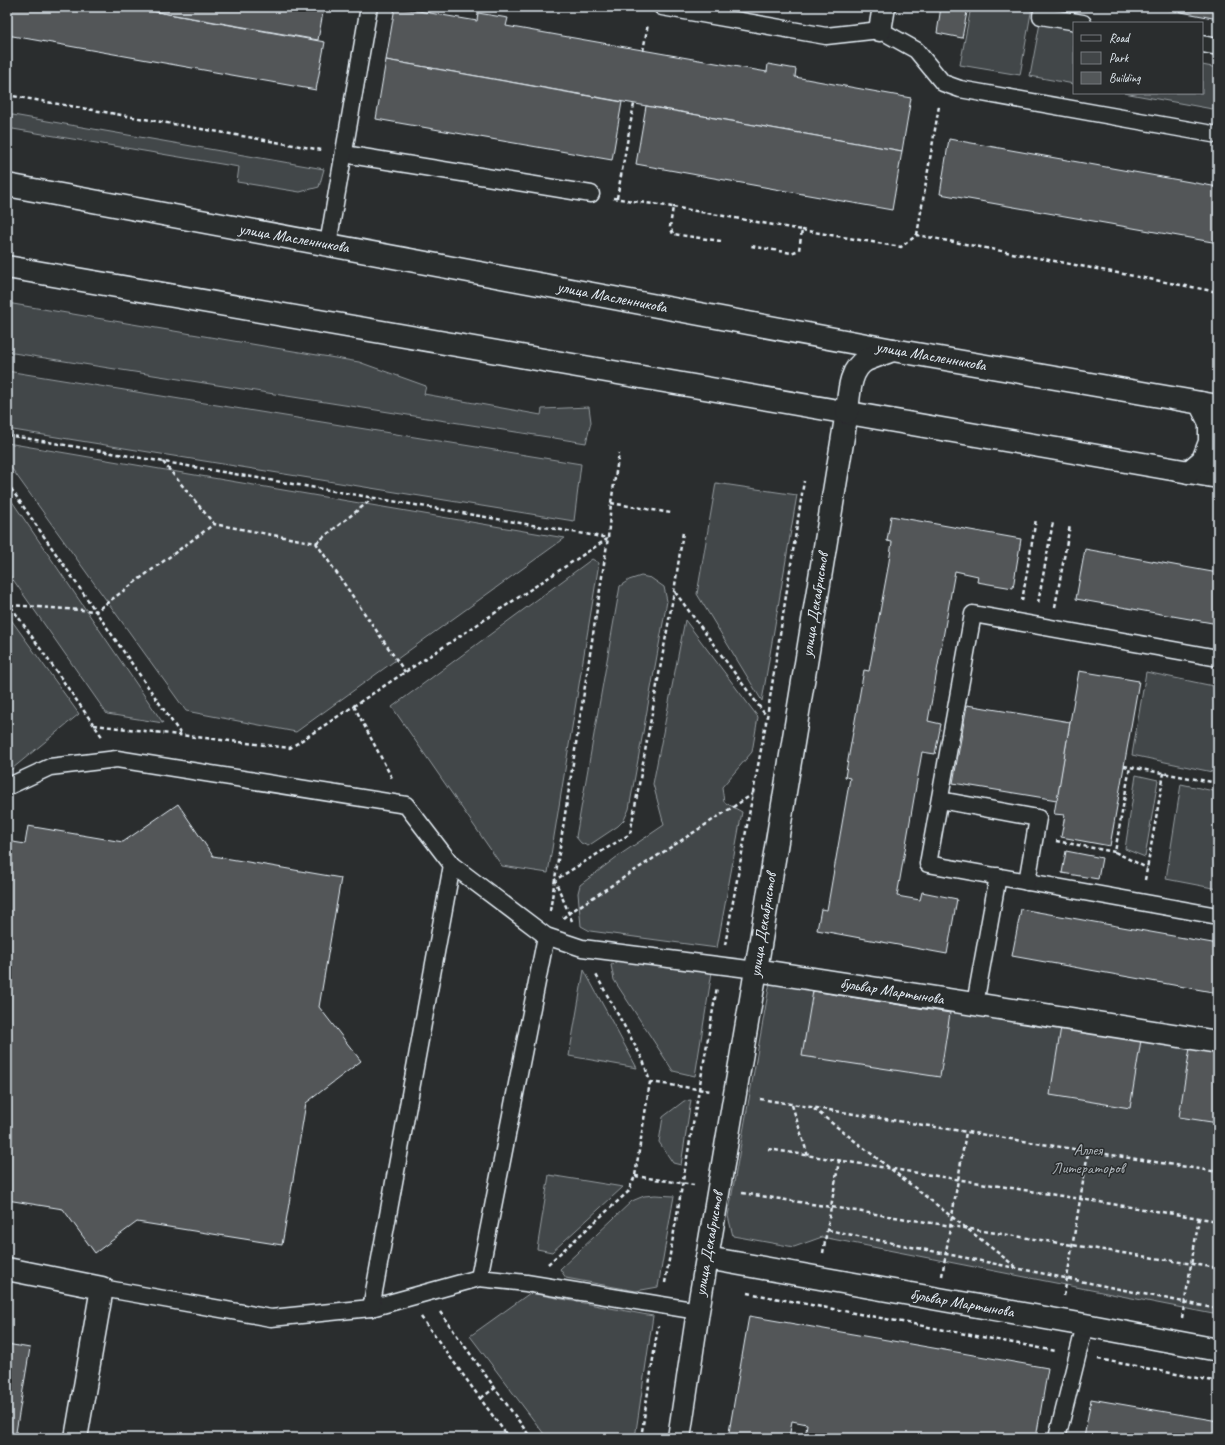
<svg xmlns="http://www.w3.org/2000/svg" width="1225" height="1445" font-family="Caveat,sans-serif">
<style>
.green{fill:#424648;stroke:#959ca0}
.building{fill:#535759;stroke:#e8f1f8}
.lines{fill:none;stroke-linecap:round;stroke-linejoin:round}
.lane-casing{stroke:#e8f1f8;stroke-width:19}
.street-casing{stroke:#e8f1f8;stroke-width:25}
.secondary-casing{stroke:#e8f1f8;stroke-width:25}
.primary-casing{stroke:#e8f1f8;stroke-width:25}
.path{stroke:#e8f1f8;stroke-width:2.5;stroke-dasharray:4 3;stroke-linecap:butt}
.lane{stroke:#2a2d2e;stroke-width:16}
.street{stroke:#2a2d2e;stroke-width:22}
.secondary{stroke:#2a2d2e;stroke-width:22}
.primary{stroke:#2a2d2e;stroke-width:22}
.labels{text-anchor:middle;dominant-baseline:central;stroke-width:3;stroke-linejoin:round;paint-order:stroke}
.street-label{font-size:16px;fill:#e8f1f8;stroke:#2a2d2e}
.park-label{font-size:16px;fill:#aeb5ba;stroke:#2a2d2e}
</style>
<rect width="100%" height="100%" fill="#2a2d2e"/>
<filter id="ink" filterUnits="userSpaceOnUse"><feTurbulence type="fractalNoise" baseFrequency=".025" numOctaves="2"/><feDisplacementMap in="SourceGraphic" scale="8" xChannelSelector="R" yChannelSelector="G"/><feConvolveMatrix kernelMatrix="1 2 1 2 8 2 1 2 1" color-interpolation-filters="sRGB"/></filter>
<g filter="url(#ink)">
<g class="green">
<path d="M971,7H1032L1020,75L960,65Z"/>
<path d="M1040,23L1074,29V84L1030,76Z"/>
<path d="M1202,65L1218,68V110L1124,93H1202Z"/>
<path d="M7,114L324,169L319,187L300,192L237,182L239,167L7,128Z"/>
<path d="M7,303L359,362L426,386L424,394L541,415L542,409L589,407L591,422L586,443L7,352Z"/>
<path d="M7,371L581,464L574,521L7,429Z"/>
<path d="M7,443L565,538L296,732L186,711L7,462Z"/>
<path d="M716,483L797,495L762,701L697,594Z"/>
<path d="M7,494L163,723L107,714L7,571Z"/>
<path d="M592,559L599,563L548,873L502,866L392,707Z"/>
<path d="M641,576L651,578L664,587L667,601L629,809L624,820L618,826L588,846L581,843L576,837L620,586L629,580Z"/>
<path d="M7,614L79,714L7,773Z"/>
<path d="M685,620L758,717L752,752L722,787L724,802L742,812L717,948L590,931L581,926L578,893L580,885L618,856L664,825L653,784Z"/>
<path d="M1146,672L1218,687L1217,773L1132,755Z"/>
<path d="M1136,775L1158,780L1145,857L1125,849Z"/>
<path d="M1181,784L1218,792V889L1166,879Z"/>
<path d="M621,959L712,972L695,1076L673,1071L614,980L611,965Z"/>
<path d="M584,970L637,1068L569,1056Z"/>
<path d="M770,982L1218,1050V1315L822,1237L794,1247L733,1236L728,1216Z"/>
<path d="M691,1100L681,1165L673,1163L659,1142L663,1117L684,1101Z"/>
<path d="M549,1175L623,1187L552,1252L537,1249Z"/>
<path d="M655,1195L674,1196L658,1287L636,1291L566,1278L560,1269L632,1201L644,1196Z"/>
<path d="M530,1293L653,1316L635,1438H547L470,1336Z"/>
</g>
<g class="building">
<path d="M7,7H129L325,42L316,90L7,35Z"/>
<path d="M129,7H324L318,40Z"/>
<path d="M395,7L477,21L478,13L508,18L506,26L767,72L768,64L796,69L795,77L911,98L902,151L386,60Z"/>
<path d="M941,7H968L962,38L937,33Z"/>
<path d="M1153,7H1218V19L1176,11Z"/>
<path d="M386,60L622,102L612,160L376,119Z"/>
<path d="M646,106L902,151L892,210L636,164Z"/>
<path d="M949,139L1218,187V243L940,194Z"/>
<path d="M891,516L1021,539L1013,588L977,582L978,576L955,571L928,721L941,724L935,754L922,752L909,827L897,896L920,900L922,892L957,899L947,954L817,930L821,909L827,910L850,778L845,777L864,670L869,671L888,568L892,542L887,541Z"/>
<path d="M1085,549L1218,573V624L1076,599Z"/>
<path d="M1079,671L1139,681L1110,846L1061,837L1065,815L1054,814Z"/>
<path d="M967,705L1070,722L1057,800L953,783Z"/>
<path d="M178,804L213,856L341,878L319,1007L361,1061L306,1103L282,1245L137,1222L95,1253L63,1209L7,1200V841L25,844L28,826L123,842Z"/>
<path d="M1066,851L1102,858L1098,879L1062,873Z"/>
<path d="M1021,909L1218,944V993L1012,956Z"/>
<path d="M813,991L950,1013L940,1077L802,1056Z"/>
<path d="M1061,1027L1141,1040L1130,1108L1050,1095Z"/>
<path d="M1190,1048L1218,1052V1123L1179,1117Z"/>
<path d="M749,1316L1048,1368L1036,1438H805L807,1424L792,1421L789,1438H728Z"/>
<path d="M7,1344L30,1348L15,1438H7Z"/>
<path d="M1091,1399L1218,1421V1438H1084Z"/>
</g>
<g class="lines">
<defs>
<g id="lane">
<path d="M662,7L826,36L880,30L916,50L943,83L960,89L1218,135"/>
<path d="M1043,7L1041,16L1083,23"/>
<path d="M1202,44L1218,47"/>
<path d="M344,154L591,194"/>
<path d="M328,244L369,7"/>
<path d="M1218,658L973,614L928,864L1218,916"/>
<path d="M7,787L50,767L117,759L406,805L452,865L546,936L582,948L756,970"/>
<path d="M940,800L1038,818L1027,882"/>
<path d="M975,1004L998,876"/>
<path d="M479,1278L546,936"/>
<path d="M102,1288L271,1318L371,1308L479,1278L526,1283L698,1311"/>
<path d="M371,1308L452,865"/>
<path d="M1057,1438L1085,1325"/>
</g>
<g id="street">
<path d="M880,30L884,7"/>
<path d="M756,970L1218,1042"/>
<path d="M707,1258L1085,1325L1218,1350"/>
<path d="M7,1269L102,1288L76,1438"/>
</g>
<path id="secondary" d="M679,1438L698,1311L756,970L847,412"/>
<g id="primary">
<path d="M7,185L893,350L1218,406"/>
<path d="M7,267L1218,477"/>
<path d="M847,412C849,395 849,369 866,360C875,356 885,353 893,350"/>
<path d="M1189,472L1203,460L1210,442V423L1200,403"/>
</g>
</defs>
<use href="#lane" class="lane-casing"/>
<use href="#street" class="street-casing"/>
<use href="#secondary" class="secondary-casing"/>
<use href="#primary" class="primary-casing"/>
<g class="path">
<path d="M643,51L648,24"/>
<path d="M7,95L322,150"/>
<path d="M613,198L673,207L670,227L673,234L721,241"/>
<path d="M617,198L634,104"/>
<path d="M673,207L802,230L799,250L791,253L751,246"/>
<path d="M802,230L901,247L917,235L1218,292"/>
<path d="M917,235L939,106"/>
<path d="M7,435L608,538"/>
<path d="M163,462L214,524"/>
<path d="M7,483L182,736"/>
<path d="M611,503L671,513"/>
<path d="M316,543L372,499"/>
<path d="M675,592L767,717"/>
<path d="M7,601L103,738"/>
<path d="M1022,601L1036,519"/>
<path d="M1038,603L1053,522"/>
<path d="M10,605L96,611L214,524L316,543L405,672"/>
<path d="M1055,607L1070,525"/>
<path d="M354,706L393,780"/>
<path d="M94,725L290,748L607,539"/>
<path d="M1124,766L1218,783"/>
<path d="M1056,841L1115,852L1130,767"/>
<path d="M1115,852L1147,868"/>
<path d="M1145,880L1164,773"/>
<path d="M550,911L608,538L611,503L619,453"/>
<path d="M563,918L569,913L753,794"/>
<path d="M572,921L555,880L630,834L674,592L683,532"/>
<path d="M725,945L767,717L804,481"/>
<path d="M650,1082L711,1091"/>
<path d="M760,1099L1218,1172"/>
<path d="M792,1105L808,1156"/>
<path d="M814,1109L1016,1267"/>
<path d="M768,1149L1218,1221"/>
<path d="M635,1176L694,1185"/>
<path d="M742,1193L1218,1268"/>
<path d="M828,1230L1218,1309"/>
<path d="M823,1253L839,1161"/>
<path d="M548,1264L628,1192L635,1176L650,1082L643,1060L595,973"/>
<path d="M942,1276L966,1132"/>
<path d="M665,1283L717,987"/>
<path d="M748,1293L1056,1351"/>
<path d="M1064,1296L1088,1152"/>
<path d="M440,1312L531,1438"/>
<path d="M421,1317L509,1438"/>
<path d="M1182,1318L1199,1218"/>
<path d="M1098,1359L1218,1382"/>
<path d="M481,1398L495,1388"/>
<path d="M641,1438L658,1326"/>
</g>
<use href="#lane" class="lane"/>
<use href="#street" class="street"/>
<use href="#secondary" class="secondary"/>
<use href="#primary" class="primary"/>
</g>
</g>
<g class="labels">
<g class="street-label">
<text transform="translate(294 238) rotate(10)">улица Масленникова</text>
<text transform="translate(612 297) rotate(11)">улица Масленникова</text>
<text transform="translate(931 356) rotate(10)">улица Масленникова</text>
<text transform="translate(815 605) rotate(-81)">улица Декабристов</text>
<text transform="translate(763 925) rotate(-81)">улица Декабристов</text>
<text transform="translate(892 991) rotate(9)">бульвар Мартынова</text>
<text transform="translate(709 1244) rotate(-80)">улица Декабристов</text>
<text transform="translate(962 1303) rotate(10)">бульвар Мартынова</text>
</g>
<g class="park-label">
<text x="1088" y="1150">Аллея<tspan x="1088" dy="18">Литераторов</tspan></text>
</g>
</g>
<rect width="1225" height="1445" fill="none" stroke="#2a2d2e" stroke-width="24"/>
<rect x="12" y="12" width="1201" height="1421" fill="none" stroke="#e8f1f8" stroke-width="1.5" filter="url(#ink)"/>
<rect x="1073" y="22" width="130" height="72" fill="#2a2d2e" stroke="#767b7f"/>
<rect x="1081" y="35" width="20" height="6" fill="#2a2d2e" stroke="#767b7f"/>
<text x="1109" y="42" font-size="12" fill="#e8f1f8">Road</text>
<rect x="1081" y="52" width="20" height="12" fill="#424648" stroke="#767b7f"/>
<text x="1109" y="62" font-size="12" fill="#e8f1f8">Park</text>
<rect x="1081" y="72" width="20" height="12" fill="#535759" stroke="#767b7f"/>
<text x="1109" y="82" font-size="12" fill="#e8f1f8">Building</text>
</svg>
